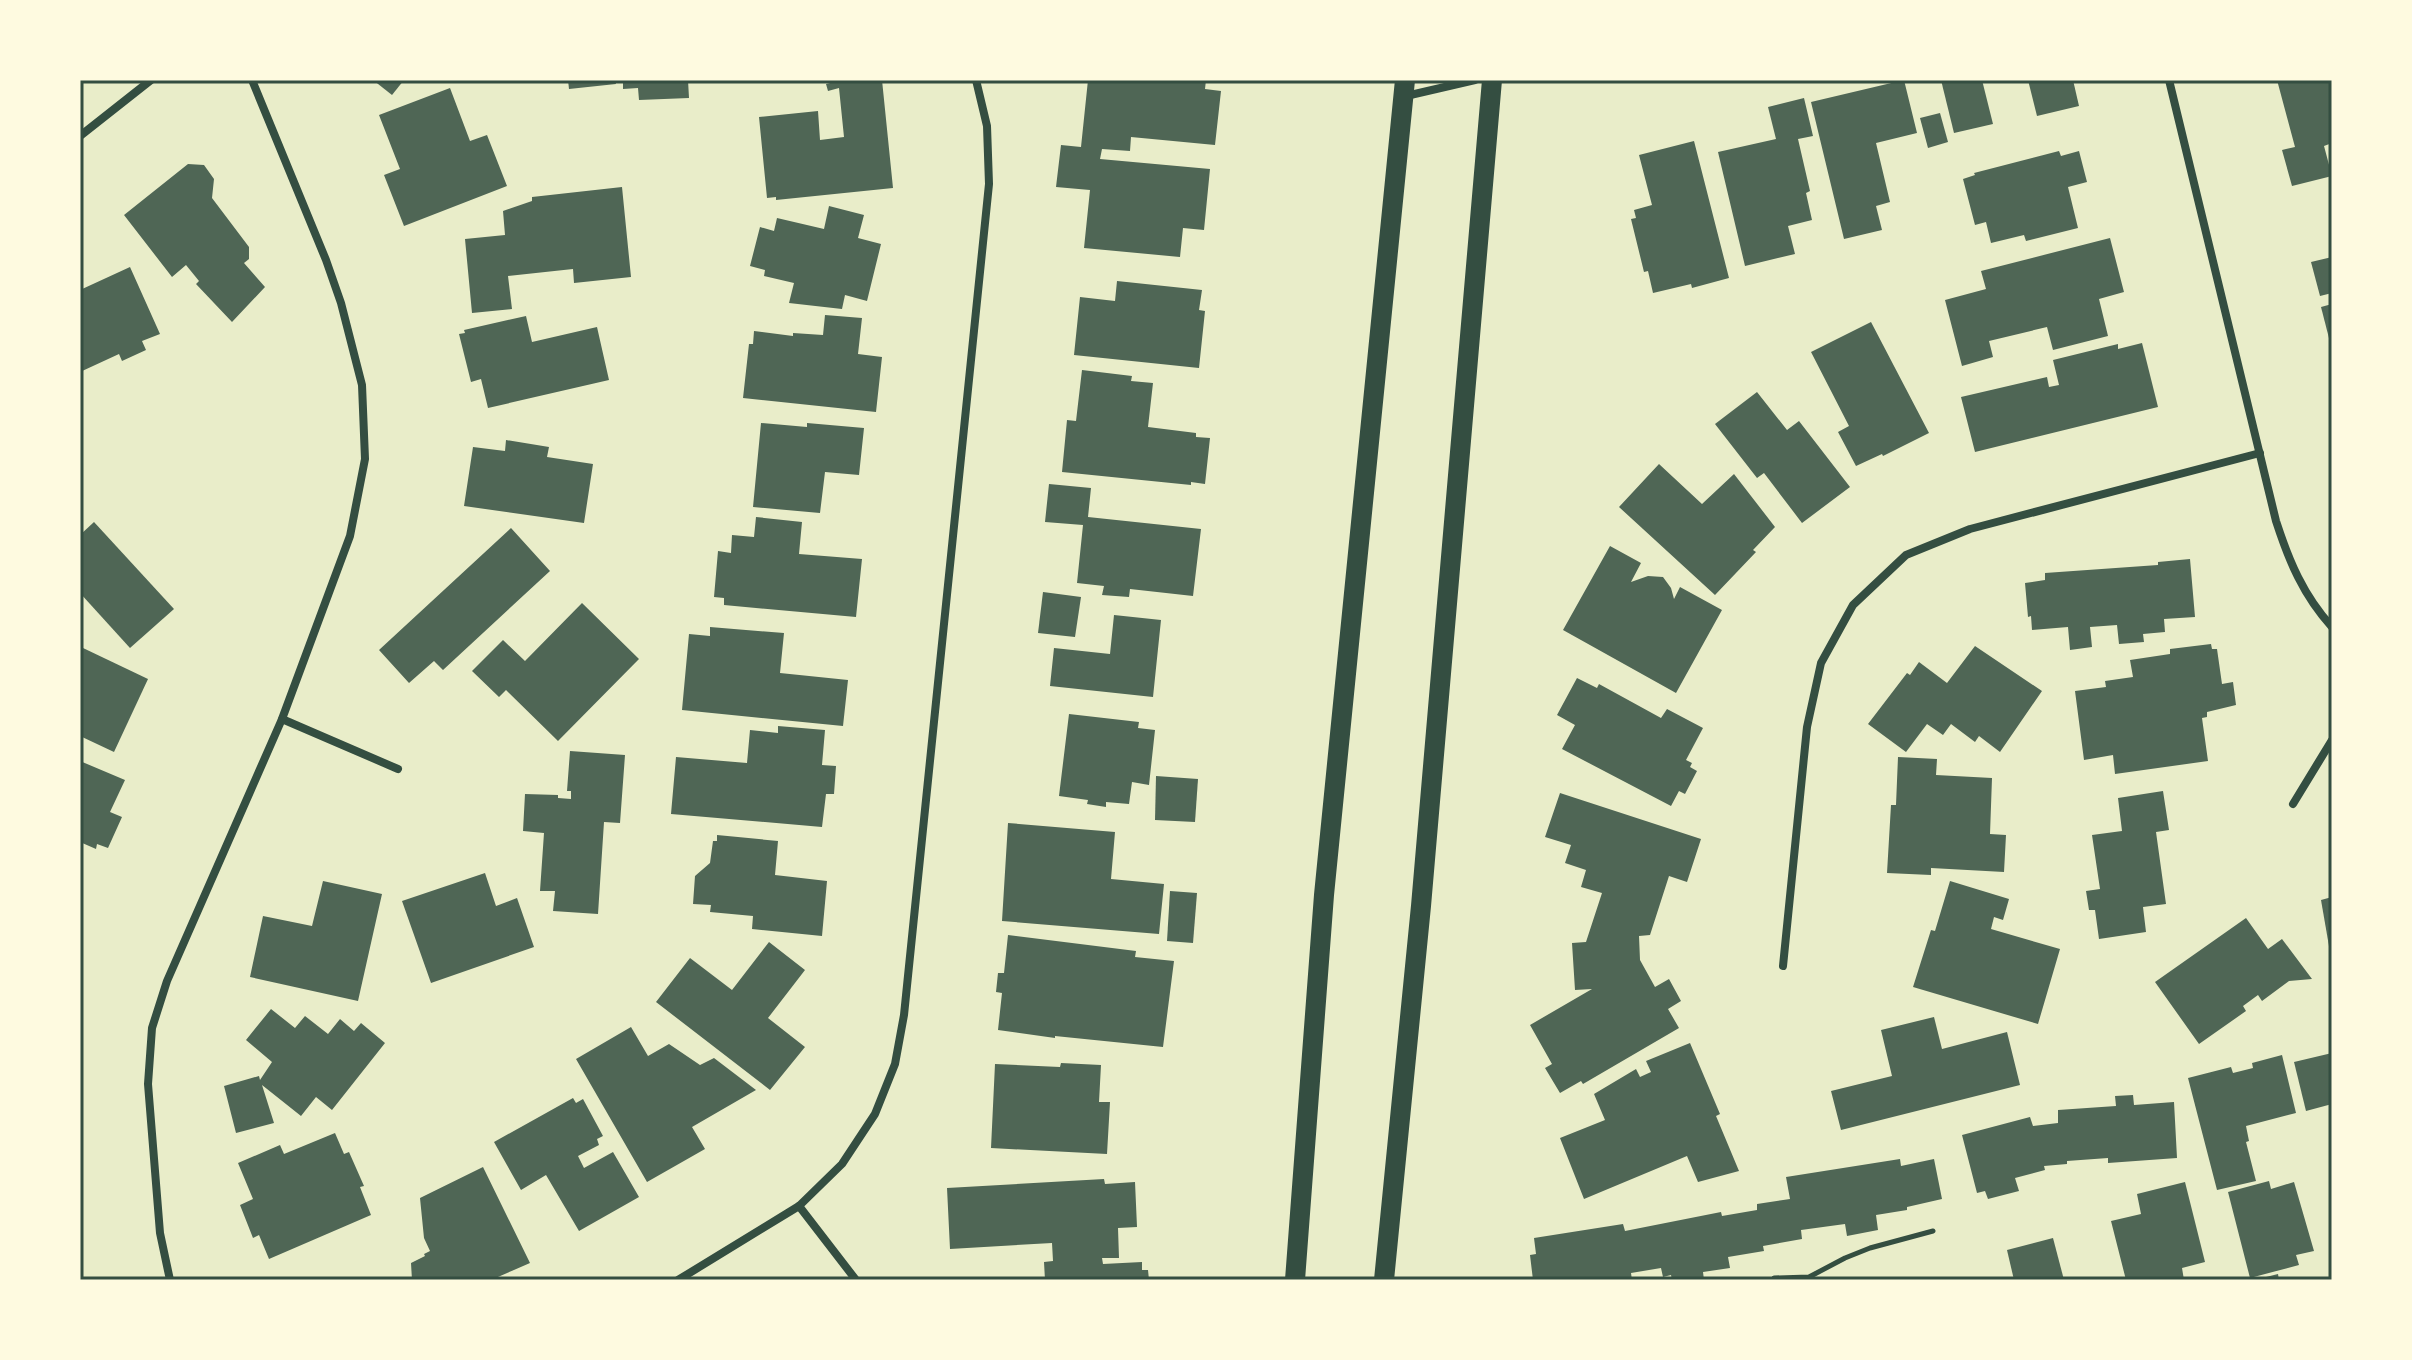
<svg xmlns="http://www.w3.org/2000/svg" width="2412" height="1360" font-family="Lato,sans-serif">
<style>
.building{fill:#4f6655}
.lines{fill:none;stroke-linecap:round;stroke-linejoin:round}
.path{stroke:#344e41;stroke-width:5}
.minor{stroke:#344e41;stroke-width:8}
.primary{stroke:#344e41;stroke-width:20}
.neatline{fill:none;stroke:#344e41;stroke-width:3}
</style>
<rect width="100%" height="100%" fill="#e9edc9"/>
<g class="building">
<path d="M373,80H404L392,95Z"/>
<path d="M568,80H615L616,84L569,89Z"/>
<path d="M623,80H688L689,98L639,100L638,88L623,89Z"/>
<path d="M842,80H882L893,188L776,200V197L767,198L759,117L818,111L820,140L844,137L839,88L828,91L826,84Z"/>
<path d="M1088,80H1206L1205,89L1221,91L1215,145L1131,137L1130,151L1102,149L1100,159L1210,169L1204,230L1183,228L1180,257L1084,248L1090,190L1056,187L1061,145L1081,147Z"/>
<path d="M1904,80L1917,133L1876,143L1890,202L1876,206L1882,230L1844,239L1811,102Z"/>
<path d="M1941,80H1982L1993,124L1954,133Z"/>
<path d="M2028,80H2073L2079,106L2037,116Z"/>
<path d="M2277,80H2332V143L2324,146L2332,176L2292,186L2282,150L2295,147Z"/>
<path d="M450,88L470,141L487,135L507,186L404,226L384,175L400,169L379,115Z"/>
<path d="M1804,98L1813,136L1798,139L1810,191L1806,193L1812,220L1788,226L1795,254L1745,266L1718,152L1776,139L1768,107Z"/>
<path d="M1940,113L1948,142L1928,148L1920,118Z"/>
<path d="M1694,141L1729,278L1692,288L1691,284L1653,293L1648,271L1644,272L1631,219L1636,218L1634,210L1652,205L1639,155Z"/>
<path d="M2059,151L2061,156L2079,151L2087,182L2068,187L2078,228L2026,241L2024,235L1991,243L1986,222L1975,225L1963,179L1975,175L1974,173Z"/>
<path d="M188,164L204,165L214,179L212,198L249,247V259L244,263L265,287L232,322L196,284L199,281L186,265L172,277L124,215Z"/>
<path d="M622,187L631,277L574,283L573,269L508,276L512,309L472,313L465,239L505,235L503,211L532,201V197Z"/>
<path d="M829,206L864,215L858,238L881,244L867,301L845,295L842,309L789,303L794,283L764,276L765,270L750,266L760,227L774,231L777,218L824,229Z"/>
<path d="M2110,238L2124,292L2099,299L2108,336L2053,350L2047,327L1989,341L1993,357L1962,366L1945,300L1986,289L1981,271Z"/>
<path d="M2332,257V293L2320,296L2311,262Z"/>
<path d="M130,267L160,334L142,341L146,350L122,361L119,354L80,372V290Z"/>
<path d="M1117,281L1202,290L1199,310L1205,311L1199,368L1074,355L1080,297L1115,301Z"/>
<path d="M2332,304V346H2331L2321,307Z"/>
<path d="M825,315L862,318L858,354L882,357L876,412L743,398L749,344H753L754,331L793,336V333L823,335Z"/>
<path d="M526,316L532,342L597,327L609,380L488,408L481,379L471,382L459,334L465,333L464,330Z"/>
<path d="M1871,322L1929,433L1883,456L1882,454L1856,466L1838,432L1849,426L1811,352Z"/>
<path d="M2142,343L2158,407L1975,452L1961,397L2047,377L2049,387L2059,385L2053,360L2118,344V349Z"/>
<path d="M1082,370L1132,376L1131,381L1153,383L1148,427L1196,433V437L1210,438L1205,484L1191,482V485L1062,472L1067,420L1076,421Z"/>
<path d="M1757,392L1787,430L1799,421L1850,487L1802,523L1764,473L1757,478L1715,424Z"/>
<path d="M761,423L807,427V423L864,428L859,475L825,472L820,513L753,507Z"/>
<path d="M506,440L549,447L547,457L593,464L584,523L464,506L473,447L505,451Z"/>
<path d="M1659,464L1702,504L1734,474L1775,527L1753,550L1756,552L1715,595L1619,507Z"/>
<path d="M1049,484L1091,488L1088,517L1201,529L1193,596L1130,589L1129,597L1102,595L1104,586L1077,583L1083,525L1045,522Z"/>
<path d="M756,517L802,522L799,554L862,559L856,617L724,605V598L714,597L718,551L731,553L732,535L754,537Z"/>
<path d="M94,522L174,609L130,648L80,593V535Z"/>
<path d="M511,528L550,571L443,670L434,661L409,683L379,650Z"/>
<path d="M1610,546L1641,563L1631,582L1648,576L1663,577L1671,588L1674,599L1680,587L1722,610L1676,693L1563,630Z"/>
<path d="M2190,559L2195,617L2164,619L2165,632L2143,634L2144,642L2119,644L2117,625L2090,627L2092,647L2070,650L2068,627L2032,630L2031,616L2028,617L2025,583L2045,580V573L2158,565V562Z"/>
<path d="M1043,592L1081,597L1075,637L1038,633Z"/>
<path d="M582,603L639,659L558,741L506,690L499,697L472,671L503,640L525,661Z"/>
<path d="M1114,615L1161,620L1153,697L1050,686L1054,648L1110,654Z"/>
<path d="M710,627L784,633L780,673L848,680L843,726L682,710L689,634L710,636Z"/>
<path d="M2211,644L2212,649H2217L2222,684L2233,682L2236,705L2207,712V717L2202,718L2208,761L2115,774L2113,755L2084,760L2075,691L2106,687L2105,681L2133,677L2130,660L2170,654V649Z"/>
<path d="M1975,646L2042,691L2000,752L1979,736L1975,742L1951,724L1943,735L1927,724L1906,752L1868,724L1907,673L1910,675L1919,662L1947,683Z"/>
<path d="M83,648L148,679L114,752L80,736V655Z"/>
<path d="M1577,678L1597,688L1599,684L1661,718L1667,709L1703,728L1686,760L1692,763L1690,767L1697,771L1685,794L1679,791L1671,806L1562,749L1575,725L1557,715Z"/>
<path d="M1069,714L1139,722L1138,728L1155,730L1149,785L1132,782L1129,804L1106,802V807L1087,804L1088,800L1059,796Z"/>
<path d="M778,726L825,730L822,765L836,766L834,794H826L822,827L671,814L676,757L747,763L750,730L778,733Z"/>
<path d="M570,751L625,755L620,823L604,822L598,914L553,911L555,891H540L544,833L523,831L525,794L558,795V798L571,799V791H567Z"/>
<path d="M1898,757L1937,759L1936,775L1992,778L1990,834L2006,835L2004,872L1931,868V875L1887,873L1891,805H1896Z"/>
<path d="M80,761L125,780L110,812L122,817L108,848L97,844L96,849L80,842Z"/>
<path d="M1156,776L1198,779L1195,822L1155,820Z"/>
<path d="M2163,791L2169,830L2156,832L2166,904L2143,907L2146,932L2099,939L2095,910H2089L2086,891L2100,889L2092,835L2122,831L2118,798Z"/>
<path d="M1560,793L1701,839L1687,882L1669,876L1650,935L1639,936L1640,960L1655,987L1669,979L1681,1001L1668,1009L1679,1028L1583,1084L1581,1081L1560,1093L1545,1068L1552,1064L1530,1025L1592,989L1575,990L1572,943L1586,942L1602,893L1581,887L1586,870L1565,863L1571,845L1545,837Z"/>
<path d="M1008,823L1115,832L1111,879L1164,884L1159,934L1002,921Z"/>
<path d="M717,835L778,841L775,875L827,881L822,936L752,929L753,916L710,912L711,905L693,904L695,876L710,863L713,841H717Z"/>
<path d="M485,873L496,906L517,898L534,947L431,983L402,901Z"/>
<path d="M323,881L382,894L358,1001L250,977L263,916L312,926Z"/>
<path d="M1950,881L2009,899L2003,920L1994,917L1991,929L2060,949L2038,1024L1913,987L1931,930L1935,931Z"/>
<path d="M1170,891L1197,893L1193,943L1167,941Z"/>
<path d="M2332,897V951L2330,952L2321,900Z"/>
<path d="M2246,918L2268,949L2282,939L2312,979L2289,981L2262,1001L2258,995L2243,1006L2246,1011L2199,1044L2155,982Z"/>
<path d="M1008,935L1136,951L1135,957L1174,961L1163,1047L1055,1036V1038L998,1030L1002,993L996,992L998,973H1004Z"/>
<path d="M769,942L805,970L768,1018L805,1047L770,1090L656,1002L690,958L732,990Z"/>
<path d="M271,1009L295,1028L305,1016L328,1034L340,1019L354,1031L361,1023L385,1043L332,1110L316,1097L301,1116L262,1085L274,1123L236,1133L224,1086L259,1076L260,1080L272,1062L246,1040Z"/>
<path d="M1934,1017L1942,1049L2007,1032L2020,1085L1841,1130L1831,1091L1892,1076L1881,1030Z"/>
<path d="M631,1027L648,1056L669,1044L700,1065L714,1058L756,1090L692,1127L705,1149L647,1182L576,1059Z"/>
<path d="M1690,1043L1720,1114L1716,1116L1739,1171L1698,1182L1687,1156L1584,1199L1560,1138L1605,1120L1594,1094L1636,1069L1640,1077L1651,1072L1646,1061Z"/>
<path d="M2332,1053V1104L2306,1111L2294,1062Z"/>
<path d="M2282,1055L2296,1113L2246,1126L2249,1141L2246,1142L2256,1181L2217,1190L2188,1078L2231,1067L2233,1073L2253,1068L2252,1063Z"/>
<path d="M1061,1063L1101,1065L1099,1102H1110L1107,1154L991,1148L995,1064L1060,1067Z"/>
<path d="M2133,1095L2134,1105L2174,1102L2177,1158L2108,1163V1158L2067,1161V1164L2044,1166L2045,1170L2015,1178L2019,1191L1988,1199L1985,1191L1977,1193L1962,1135L2030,1117L2033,1126L2058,1123V1110L2116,1106L2115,1096Z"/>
<path d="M573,1098L576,1103L583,1099L603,1136L597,1139L599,1145L578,1156L584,1168L613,1152L639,1197L579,1231L546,1175L521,1190L494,1142Z"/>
<path d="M335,1133L344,1154L349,1152L364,1186L360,1187L371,1215L269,1259L259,1235L253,1238L240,1205L253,1199L238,1163L280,1145L284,1154Z"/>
<path d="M1900,1159L1901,1166L1934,1159L1942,1199L1907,1207V1210L1876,1215L1878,1230L1847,1236L1845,1224L1801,1230L1802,1239L1763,1246L1764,1251L1728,1257L1730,1268L1703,1272L1704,1280H1672L1671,1275L1663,1277L1661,1268L1631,1273L1632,1280H1533L1530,1255L1536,1254L1534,1238L1623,1224L1625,1231L1721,1212L1722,1216L1757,1210V1204L1790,1199L1786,1177Z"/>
<path d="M483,1167L530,1263L491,1280H412L411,1263L425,1256L424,1254L430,1251L424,1238L420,1198Z"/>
<path d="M1104,1179L1105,1184L1135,1182L1137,1227L1118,1228L1119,1258H1102L1103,1264L1142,1262V1270H1148L1149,1280H1045L1044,1262L1053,1261L1052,1243L950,1249L947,1188Z"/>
<path d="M2269,1181L2271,1189L2294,1182L2314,1251L2296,1255L2299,1265L2250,1278L2228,1192Z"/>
<path d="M2185,1182L2205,1262L2182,1268L2184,1280H2141V1278L2126,1280L2111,1221L2141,1214L2137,1194Z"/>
<path d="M2053,1238L2064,1280H2014L2007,1250Z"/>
<path d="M2278,1274L2279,1280H2258V1279Z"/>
</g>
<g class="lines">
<path class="path" d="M1774,1278L1809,1277L1845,1258L1870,1248L1933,1231"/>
<g class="minor">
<path d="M2169,80L2276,521C2289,561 2303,595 2332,627"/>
<path d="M1406,96L1475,80"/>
<path d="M80,136L151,80"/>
<path d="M282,719L398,769"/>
<path d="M2293,804L2332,740"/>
<path d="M1783,966L1807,727L1821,663L1853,605L1906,555L1970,529L2260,453"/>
<path d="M799,1206L856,1280"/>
<path d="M170,1280L160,1233L148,1084L152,1028L167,981L282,719L350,536L365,459L362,385L341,303L326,260L252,80"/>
<path d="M678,1280L799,1206L842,1164L875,1114L895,1064L904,1015L989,184L987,126L976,80"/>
</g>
<g class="primary">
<path d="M1295,1280L1324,895L1405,80"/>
<path d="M1384,1280L1421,906L1492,80"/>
</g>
</g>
<rect width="2412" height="1360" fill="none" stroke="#fefae0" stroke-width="164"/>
<rect x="82" y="82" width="2248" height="1196" class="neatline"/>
</svg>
